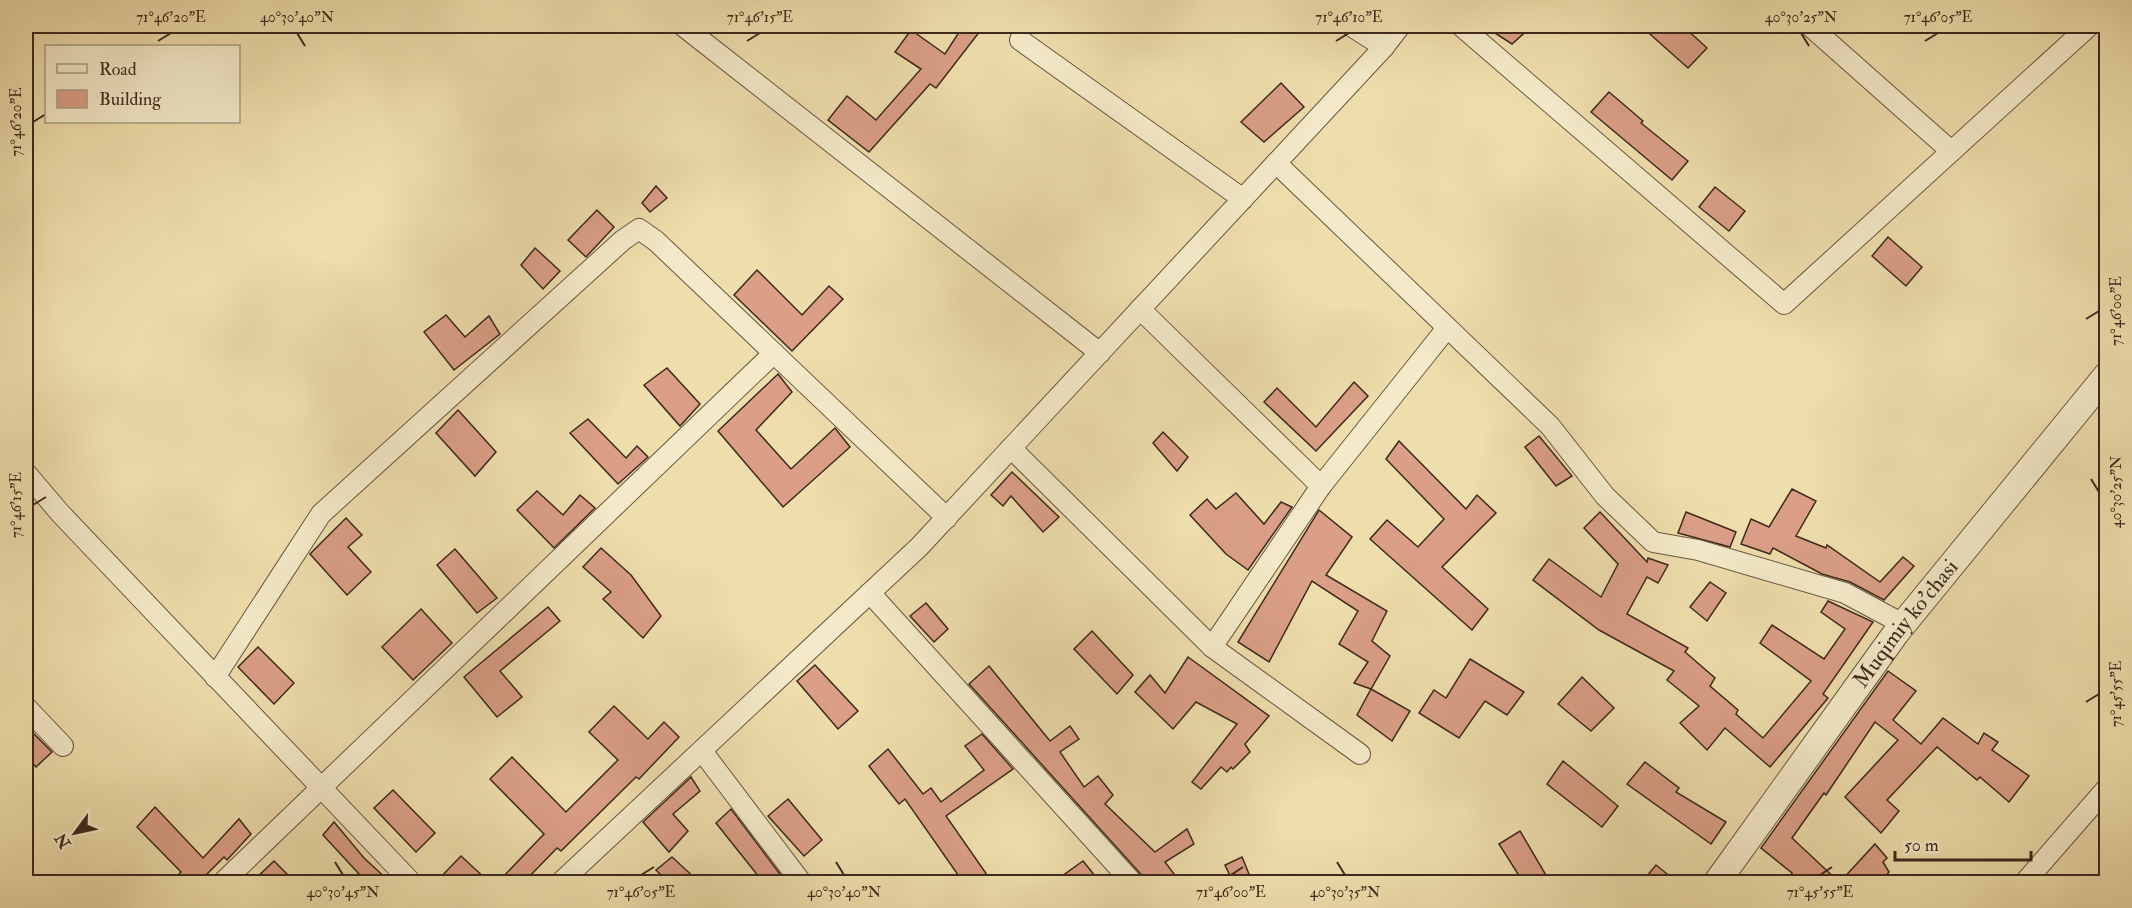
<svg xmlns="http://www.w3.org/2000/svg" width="2132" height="908" font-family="'IM FELL Double Pica',serif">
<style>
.building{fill:#da9f86;stroke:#3e281d;stroke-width:1.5}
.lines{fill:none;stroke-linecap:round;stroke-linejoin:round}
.minor-casing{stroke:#6a5641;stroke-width:22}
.tertiary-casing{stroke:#6a5641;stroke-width:28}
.minor{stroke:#f4eac9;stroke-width:20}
.tertiary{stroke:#f4eac9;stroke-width:26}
.ticks{fill:none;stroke:#3e281d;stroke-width:2}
.labels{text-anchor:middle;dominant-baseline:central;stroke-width:4.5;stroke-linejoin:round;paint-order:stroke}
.street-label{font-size:22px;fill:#3e281d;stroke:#f4eac9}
.neatline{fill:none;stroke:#3e281d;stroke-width:2}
.ticks-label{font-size:15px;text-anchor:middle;fill:#3e281d}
</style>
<rect width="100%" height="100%" fill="#eedeac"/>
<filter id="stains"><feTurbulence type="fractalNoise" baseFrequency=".00333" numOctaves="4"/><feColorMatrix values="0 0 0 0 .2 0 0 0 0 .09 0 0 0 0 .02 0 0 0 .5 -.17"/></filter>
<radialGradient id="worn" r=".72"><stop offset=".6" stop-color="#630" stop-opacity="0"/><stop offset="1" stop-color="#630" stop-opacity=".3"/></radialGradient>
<g class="building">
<path d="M963,26H984L936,88L930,84L869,152L828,120L847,96L876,120L921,69L895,52L911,30L945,54Z"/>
<path d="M1484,26H1532L1512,44Z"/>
<path d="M1641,26H1683L1707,48L1688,68Z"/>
<path d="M1281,83L1304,107L1264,142L1241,122Z"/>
<path d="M1609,92L1643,121L1641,123L1688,161L1672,180L1591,112Z"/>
<path d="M656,186L667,198L650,212L642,203Z"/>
<path d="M1715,187L1745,211L1729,231L1699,207Z"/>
<path d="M597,210L614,227L586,257L568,240Z"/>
<path d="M1888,237L1922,267L1906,286L1872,256Z"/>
<path d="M535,248L560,271L543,289L521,265Z"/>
<path d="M757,270L802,315L829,286L843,299L792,351L734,295Z"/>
<path d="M446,315L465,337L489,316L500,334L454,370L424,332Z"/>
<path d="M667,368L700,404L680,426L644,385Z"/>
<path d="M778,374L792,392L756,430L791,469L835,428L850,447L783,507L718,431Z"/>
<path d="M1354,382L1368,396L1316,451L1264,402L1277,388L1316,427Z"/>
<path d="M458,410L496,452L475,476L436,433Z"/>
<path d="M588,419L626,458L637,446L648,457L618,484L570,433Z"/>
<path d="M1163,432L1188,457L1177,471L1153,443Z"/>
<path d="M1539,436L1572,476L1556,486L1525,447Z"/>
<path d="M1399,441L1466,509L1477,495L1496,513L1442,567L1488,609L1472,630L1370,539L1387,520L1418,547L1444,519L1386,459Z"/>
<path d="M1012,472L1059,517L1043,532L1011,496L1003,506L991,495Z"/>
<path d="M1792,489L1816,501L1796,536L1826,548L1827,545L1880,582L1903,557L1914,566L1884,600L1850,582L1822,574L1773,548L1770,554L1741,544L1751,519L1769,527Z"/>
<path d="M537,491L563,515L580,495L595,508L554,548L517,510Z"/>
<path d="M1236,493L1264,524L1281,502L1292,507L1248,570L1226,554L1190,515L1207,499L1216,509Z"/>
<path d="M1319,510L1352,537L1326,575L1387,611L1372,641L1390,656L1371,689L1354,683L1368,662L1339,644L1358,611L1312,581L1269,662L1238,642Z"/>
<path d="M1600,512L1647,562L1648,558L1668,565L1658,583L1647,577L1627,614L1688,648L1685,652L1715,678L1710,686L1738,710L1736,714L1763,738L1811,681L1760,643L1772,625L1824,659L1845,629L1821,612L1828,601L1873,622L1823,694L1828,698L1770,767L1725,728L1707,750L1680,723L1699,706L1667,680L1674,671L1599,630L1533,580L1549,559L1601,597L1618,564L1584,528Z"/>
<path d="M1686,512L1736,532L1730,547L1678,533Z"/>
<path d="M346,518L362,535L348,547L371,572L347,595L310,554Z"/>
<path d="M601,548L631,575L661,616L643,638L603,599L611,592L583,567Z"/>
<path d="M455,549L497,598L477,613L437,565Z"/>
<path d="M1710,582L1726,593L1707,621L1690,607Z"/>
<path d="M926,603L948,629L934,642L910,616Z"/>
<path d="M548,607L560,621L500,671L522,697L497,717L464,677Z"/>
<path d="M421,609L452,643L413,680L382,647Z"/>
<path d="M1092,631L1133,675L1117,694L1074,649Z"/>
<path d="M258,647L294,683L274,704L238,667Z"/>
<path d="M1188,657L1269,716L1245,744L1250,752L1233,769L1231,767L1227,772L1221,767L1201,789L1192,782L1237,724L1196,702L1173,729L1135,692L1150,675L1165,693Z"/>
<path d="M1470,659L1524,692L1507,715L1485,701L1459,738L1419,713L1434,690L1446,698Z"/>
<path d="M815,665L858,711L838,729L797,681Z"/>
<path d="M989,666L1050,741L1070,726L1079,739L1060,752L1084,787L1098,776L1113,795L1105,804L1155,852L1187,829L1194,844L1165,862L1180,882H1148L969,684Z"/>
<path d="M1888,671L1916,691L1893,720L1921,744L1943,718L1978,744L1984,733L1998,742L1992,750L2029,776L2009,802L1980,777L1977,780L1937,747L1887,800L1899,811L1881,833L1845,797L1898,740L1875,722L1826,795L1824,793L1792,838L1839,882H1797L1790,876L1792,873L1761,848Z"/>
<path d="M1582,677L1614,708L1591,731L1558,704Z"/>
<path d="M1371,689L1410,711L1392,741L1357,715Z"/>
<path d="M614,706L648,739L664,722L679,737L639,779L636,777L561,851L557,848L524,882H498L544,834L490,779L512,757L566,812L618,760L589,732Z"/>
<path d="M26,726L52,752L36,767L26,756Z"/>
<path d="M982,734L1013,769L946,816L992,882H963L905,799L899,804L869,766L888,749L923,794L931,788L941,802L984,770L965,746Z"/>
<path d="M1563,761L1618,806L1602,827L1547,784Z"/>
<path d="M1645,762L1679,788L1676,792L1726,822L1711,844L1627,784Z"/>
<path d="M691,777L700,791L673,814L688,831L669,852L643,822Z"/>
<path d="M393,790L435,833L416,852L374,808Z"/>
<path d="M788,799L822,840L804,856L768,816Z"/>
<path d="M155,807L203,858L239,819L251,834L227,860L224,857L199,882H171L181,872L137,827Z"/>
<path d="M731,809L786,882H763L716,823Z"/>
<path d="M334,822L364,858L390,882H367L359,874L323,835Z"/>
<path d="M1520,831L1550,882H1523L1499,844Z"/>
<path d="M1875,844L1887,858L1883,862L1889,872L1881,882H1840Z"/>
<path d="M461,856L489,882H436Z"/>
<path d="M672,857L699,882H668L656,870Z"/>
<path d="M1242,857L1251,879L1233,882L1225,865Z"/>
<path d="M274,861L295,882H252Z"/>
<path d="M1083,861L1100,882H1072L1065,874Z"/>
<path d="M1656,865L1677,882H1642Z"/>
</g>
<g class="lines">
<defs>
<g id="minor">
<path d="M683,26L1100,353"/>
<path d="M1351,26L1384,47"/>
<path d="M1461,26L1784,304L2089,26"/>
<path d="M1810,26L1951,151"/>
<path d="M1020,40L1243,199"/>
<path d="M1276,163L1550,426L1605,496L1653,542L1698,550L1845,593L1903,624"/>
<path d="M1140,309L1321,486"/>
<path d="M1011,448L1212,647L1360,754"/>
<path d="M26,473L60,513L411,882"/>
<path d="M870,593L1132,882"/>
<path d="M1212,647L1321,486L1447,328"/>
<path d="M215,677L321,514L623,240L639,229L656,241L947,518"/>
<path d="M26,707L63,746"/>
<path d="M702,751L801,882"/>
<path d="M223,882L774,353"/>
<path d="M561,882L919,547L1384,47L1400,26"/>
<path d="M2025,882L2106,789"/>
</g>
<g id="tertiary">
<path id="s1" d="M1717,882L1896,633L2106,376"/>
</g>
</defs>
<use href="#minor" class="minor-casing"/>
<use href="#tertiary" class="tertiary-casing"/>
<use href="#minor" class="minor"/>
<use href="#tertiary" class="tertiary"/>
</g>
<path class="ticks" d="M297,33L305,46M1801,33L1809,46M158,41L171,33M747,41L760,33M1336,41L1349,33M1925,41L1938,33M33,122L46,114M2086,319L2099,311M2091,479L2099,492M33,505L46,497M2086,702L2099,694M335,862L343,875M836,862L844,875M1337,862L1345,875M641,875L654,867M1231,875L1243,867M1820,875L1832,867"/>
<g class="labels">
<g class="street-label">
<text stroke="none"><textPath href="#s1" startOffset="320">Muqimiy ko'chasi</textPath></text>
</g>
</g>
<rect width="2132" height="908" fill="none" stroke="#eedeac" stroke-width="66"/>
<rect x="45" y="45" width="195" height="78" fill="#f4eac9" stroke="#ab9c84" stroke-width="1.5"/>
<rect x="57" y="64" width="30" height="9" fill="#f4eac9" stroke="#ab9c84" stroke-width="1.5"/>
<text x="99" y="75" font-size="18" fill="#3e281d">Road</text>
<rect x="57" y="90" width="30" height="18" fill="#da9f86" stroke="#ab9c84" stroke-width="1.5"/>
<text x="99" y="105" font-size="18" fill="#3e281d">Building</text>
<g transform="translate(75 833) rotate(237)" stroke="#f4eac9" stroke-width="4.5" paint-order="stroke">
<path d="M0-4.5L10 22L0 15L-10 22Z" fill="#3e281d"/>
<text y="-9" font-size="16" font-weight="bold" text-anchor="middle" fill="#3e281d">N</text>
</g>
<path d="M1895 851v9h136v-9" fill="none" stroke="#3e281d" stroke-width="3"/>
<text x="1904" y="851" font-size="18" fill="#3e281d" stroke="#f4eac9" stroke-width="4.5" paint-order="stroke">50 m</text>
<rect x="33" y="33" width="2066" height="842" class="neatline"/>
<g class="ticks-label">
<text x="171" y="22">71°46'20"E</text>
<text x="297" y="22">40°30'40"N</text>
<text x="760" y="22">71°46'15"E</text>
<text x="1349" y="22">71°46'10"E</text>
<text x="1801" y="22">40°30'25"N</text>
<text x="1938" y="22">71°46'05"E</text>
<text transform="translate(16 122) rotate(-90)" y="5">71°46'20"E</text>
<text transform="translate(2116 311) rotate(-90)" y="5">71°46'00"E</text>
<text transform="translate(2116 492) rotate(-90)" y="5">40°30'25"N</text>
<text transform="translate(16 505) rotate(-90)" y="5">71°46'15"E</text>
<text transform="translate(2116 694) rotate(-90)" y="5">71°45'55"E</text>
<text x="343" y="897">40°30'45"N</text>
<text x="641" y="897">71°46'05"E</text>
<text x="844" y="897">40°30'40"N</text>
<text x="1231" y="897">71°46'00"E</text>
<text x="1345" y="897">40°30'35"N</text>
<text x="1820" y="897">71°45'55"E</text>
</g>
<rect width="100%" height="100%" filter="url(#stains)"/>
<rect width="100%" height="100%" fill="url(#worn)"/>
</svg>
